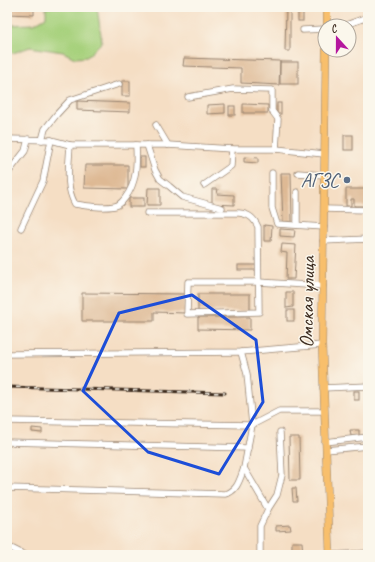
<svg xmlns="http://www.w3.org/2000/svg" width="375" height="562" font-family="Caveat,sans-serif">
<style>
.green{fill:#a7d17d;stroke:#717e4e}
.building{fill:#deb994}
.lines{fill:none;stroke-linecap:round;stroke-linejoin:round}
.minor-casing{stroke:#988471;stroke-width:7}
.major-casing{stroke:#988471;stroke-width:8}
.minor{stroke:#fff;stroke-width:5.5}
.major{stroke:#f8bf6c;stroke-width:7}
.rail-casing{stroke:#3b2a1e;stroke-width:3}
.rail{stroke:#fbf7ec;stroke-width:1.5;stroke-dasharray:4.5;stroke-linecap:butt}
.marked{fill:none;stroke:#1d4ed8;stroke-width:3;stroke-linejoin:round}
.service-dot{fill:#5c6f8a;stroke:#fbf7ec;stroke-width:1.5}
.labels{text-anchor:middle;dominant-baseline:central;stroke-width:3;stroke-linejoin:round;paint-order:stroke}
.service-label{font-size:20px;fill:#4e5e75;stroke:#fbf7ec;text-anchor:end}
.street-label{font-size:20px;fill:#3b2a1e;stroke:#fbf7ec}
</style>
<rect width="100%" height="100%" fill="#fbf7ec"/>
<filter id="ink" filterUnits="userSpaceOnUse"><feTurbulence type="fractalNoise" baseFrequency=".025" numOctaves="2"/><feDisplacementMap in="SourceGraphic" scale="8" xChannelSelector="R" yChannelSelector="G"/><feConvolveMatrix kernelMatrix="1 2 1 2 8 2 1 2 1" color-interpolation-filters="sRGB"/></filter>
<filter id="wash" filterUnits="userSpaceOnUse"><feTurbulence type="fractalNoise" baseFrequency=".012" numOctaves="4" result="noise"/><feDisplacementMap in="SourceGraphic" scale="16" xChannelSelector="R" yChannelSelector="G"/><feGaussianBlur stdDeviation="0.9" result="paint"/><feColorMatrix in="noise" values="0 0 0 0 0 0 0 0 0 0 0 0 0 0 0 0 0 1.4 0 .05"/><feComposite in="paint" operator="in"/></filter>
<g filter="url(#wash)">
<rect width="100%" height="100%" fill="#f5dec4"/>
<path class="green" d="M46,7H97L102,42L87,57L75,58L63,52L30,47L13,53L7,50V25L34,24L46,17Z"/>
<g id="blocks">
<g class="building">
<path d="M7,7H34V15L7,14Z"/>
<path d="M286,7H290V51H285Z"/>
<rect x="298" y="7" width="5" height="14"/>
<path d="M184,58L280,61L279,85L241,83V68L183,66Z"/>
<rect x="280" y="62" width="18" height="22"/>
<rect x="122" y="81" width="8" height="15"/>
<path d="M77,101L130,103V112L77,110Z"/>
<rect x="277" y="103" width="4" height="11"/>
<path d="M225,104V113L207,114V105Z"/>
<path d="M243,104L268,105V113H243Z"/>
<rect x="229" y="106" width="6" height="9"/>
<rect x="344" y="135" width="9" height="15"/>
<rect x="140" y="157" width="5" height="10"/>
<path d="M244,157L258,158V163L244,162Z"/>
<path d="M85,165H128V189L84,188Z"/>
<path d="M281,173H291L292,222H283Z"/>
<path d="M148,188H160V205H147Z"/>
<path d="M212,189H218L217,194L234,195V205L212,204Z"/>
<path d="M346,189H368V206H354V199H351V206H346Z"/>
<rect x="129" y="198" width="15" height="9"/>
<path d="M264,225L272,226L271,241H264Z"/>
<path d="M280,229L295,230L294,237L280,236Z"/>
<path d="M282,244L296,245L294,279H286L287,253L281,252Z"/>
<rect x="238" y="265" width="18" height="5"/>
<path d="M286,292H293V307L286,308Z"/>
<path d="M82,293L185,294V313L154,312V321H82Z"/>
<rect x="198" y="294" width="52" height="17"/>
<rect x="287" y="310" width="7" height="11"/>
<path d="M198,317H250V330L198,329Z"/>
<rect x="354" y="391" width="5" height="9"/>
<path d="M32,428L42,429V433L32,432Z"/>
<path d="M350,430H359V436H351Z"/>
<path d="M289,437H299L300,480H290Z"/>
<path d="M292,488H296L297,501H293Z"/>
<path d="M290,525L291,530L276,531V526Z"/>
<path d="M292,542H302L303,555H292Z"/>
</g>
</g>
</g>
<g filter="url(#ink)">
<use href="#blocks" fill-opacity="0" stroke="#988471" stroke-width="1"/>
<g class="lines">
<defs>
<g id="minor">
<path d="M343,26L368,17"/>
<path d="M303,30L325,29"/>
<path d="M188,97L233,89L272,90V111L278,119L276,149"/>
<path d="M156,125L168,145"/>
<path d="M7,139L51,140L70,145H168L232,149H276L324,154"/>
<path d="M42,140L45,129L57,114L70,100L119,84"/>
<path d="M7,145V150"/>
<path d="M70,145C69,164 65,187 75,204C85,206 109,209 118,205C121,203 123,201 125,198C137,183 137,164 136,145"/>
<path d="M147,145L155,170L160,179L169,186L182,197L222,208"/>
<path d="M272,173V208L277,224L324,227"/>
<path d="M298,173L324,175"/>
<path d="M7,174L25,151L28,139"/>
<path d="M204,185L231,166L232,149"/>
<path d="M324,209L368,210"/>
<path d="M147,213H239C249,214 254,218 258,227L259,312L187,314L188,282H258L323,286"/>
<path d="M297,225V192"/>
<path d="M21,228L43,181L51,140"/>
<path d="M323,241L368,239"/>
<path d="M241,352L247,374L252,425L244,468L268,509"/>
<path d="M7,354L241,352L322,345"/>
<path d="M323,388L368,386"/>
<path d="M7,421L252,425L279,411H324"/>
<path d="M7,442L248,448"/>
<path d="M325,442L368,437"/>
<path d="M326,450L368,446"/>
<path d="M7,488L225,494C237,492 240,479 244,468"/>
<path d="M7,546L25,555"/>
<path d="M260,555V526L268,509L277,495L282,475L280,432"/>
<path d="M330,555L368,553"/>
</g>
<g id="major">
<path d="M327,26V7"/>
<path d="M326,50L322,345L330,555"/>
</g>
</defs>
<use href="#minor" class="minor-casing"/>
<use href="#major" class="major-casing"/>
<use href="#minor" class="minor"/>
<use href="#major" class="major"/>
<defs>
<path id="rail" d="M7,387L225,393"/>
</defs>
<use href="#rail" class="rail-casing"/>
<use href="#rail" class="rail"/>
</g>
</g>
<path class="marked" d="M192,295L256,340L263,402L219,474L148,452L83,391L119,313Z"/>
<circle class="service-dot" cx="347" cy="180" r="4"/>
<g class="labels">
<g class="service-label">
<text x="339" y="180">АГЗС</text>
</g>
<g class="street-label">
<text transform="translate(307 302) rotate(-89)">Омская улица</text>
</g>
</g>
<rect width="375" height="562" fill="none" stroke="#fbf7ec" stroke-width="24"/>
<g transform="translate(337 38) rotate(339)"><circle r="19" fill="#fbf7ec" stroke="#aea59a"/>
<path d="M0-3L7 15L0 10L-7 15Z" fill="#b5179e"/>
<text y="-6" font-size="11" font-weight="bold" text-anchor="middle" fill="#3b2a1e">С</text>
</g>
</svg>
